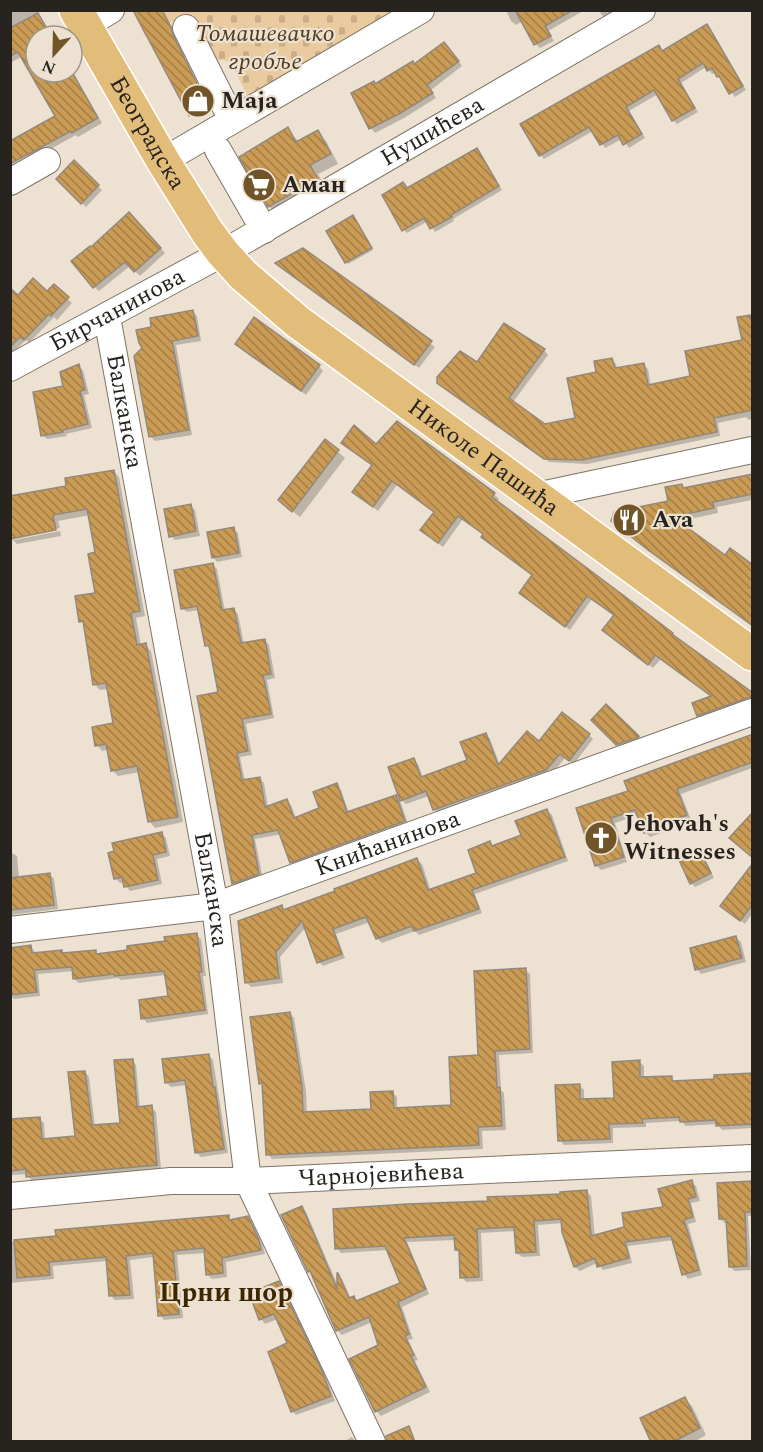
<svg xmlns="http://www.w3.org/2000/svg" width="763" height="1452" font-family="Spectral,serif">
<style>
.cemetery{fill:url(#cemetery-stones)}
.shadow{fill:#0003}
.building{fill:url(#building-back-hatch);stroke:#93897b;stroke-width:1.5}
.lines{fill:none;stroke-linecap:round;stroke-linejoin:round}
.minor-casing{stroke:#7f7567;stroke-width:28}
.major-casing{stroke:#fff;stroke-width:36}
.minor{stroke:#fff;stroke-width:26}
.major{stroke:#e2bd7a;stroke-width:33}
.labels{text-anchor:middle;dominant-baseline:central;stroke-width:4.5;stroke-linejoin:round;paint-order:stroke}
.park-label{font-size:24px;font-style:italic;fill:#503b1d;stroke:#ede1d2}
.poi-label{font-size:24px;font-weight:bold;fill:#27231e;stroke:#ede1d2;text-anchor:start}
.street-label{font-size:24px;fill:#27231e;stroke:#ede1d2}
.quarter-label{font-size:27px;font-weight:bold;fill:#3d2701;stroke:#ede1d2}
</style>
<defs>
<pattern id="cemetery-stones" width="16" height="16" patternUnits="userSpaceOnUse" patternTransform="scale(1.5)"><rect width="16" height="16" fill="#eaca9f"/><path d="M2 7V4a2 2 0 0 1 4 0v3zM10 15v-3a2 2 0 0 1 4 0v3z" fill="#c9ad88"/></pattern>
<pattern id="building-back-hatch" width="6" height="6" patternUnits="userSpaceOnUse" patternTransform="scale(1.5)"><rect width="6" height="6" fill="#ca9b55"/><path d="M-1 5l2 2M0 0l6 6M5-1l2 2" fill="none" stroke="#a47e46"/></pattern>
</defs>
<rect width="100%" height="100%" fill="#ede1d2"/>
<path class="cemetery" d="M133,11H400L249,99L231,63L223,60L212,61L187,14L145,36Z"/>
<g class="shadow">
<path d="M10,10H37L52,36H36V72L72,71L102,123L78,137L76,135L31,160L27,155L17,139L57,116L23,56L10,63Z"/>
<path d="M162,10L209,108L192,117L190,115Z"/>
<path d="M506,10H585L548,31L554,41L540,48L536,44L523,21L516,25L511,21Z"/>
<path d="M598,10H621L606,20Z"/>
<path d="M707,26L711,30L746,90L735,97L716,72L712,74L706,67L681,83L698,112L677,124L673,120L658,94L629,111L645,138L629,148L622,139L605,148L593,131L544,159L540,155L658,47L663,52Z"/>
<path d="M449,48L462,66L431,90L436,98L404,118L375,133L371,128L353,94L376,85Z"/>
<path d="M287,129L299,142L317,132L326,141L338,164L318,174L326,188L278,215L269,206Z"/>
<path d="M477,150L480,153L502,190L453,219L454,221L435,232L428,221L407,233L404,230L408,190Z"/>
<path d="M74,163L102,190L86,207L58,179Z"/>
<path d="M129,214L165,253L140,276L130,266L99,291L94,287L91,249Z"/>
<path d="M355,219L373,250L348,264L328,232Z"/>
<path d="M303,250L435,347L419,368L282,267Z"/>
<path d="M54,286L72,303L57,320L54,317L29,343L26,340L10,355V300L18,297L48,293Z"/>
<path d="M192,311L197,316L201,341L176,345L192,435L155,441L151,437L144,348L153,328Z"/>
<path d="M749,316L752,319V419L749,420L746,417L718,423L720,436L587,464L549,462L436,381L460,353L477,364L544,350L548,355L513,402L545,426L577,419L598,373L612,359L616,364L617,369L643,364L648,369L651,386L692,377L744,341Z"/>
<path d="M241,348L319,366L323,371L306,395Z"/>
<path d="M78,366L83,370L89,394L84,395L92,428L66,434L67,436L47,439L42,435L65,387Z"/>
<path d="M325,441L345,458L300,517L287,507Z"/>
<path d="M343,443L376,446L494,494L499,499L496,502L752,695V702L703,720L698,715L713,697L661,659L653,668L609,634L615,616L592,599L570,630L525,597L534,575L485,535L463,519L443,547L426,535L435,512L397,485L378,511L359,496L373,466Z"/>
<path d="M113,471L119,477L145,616L136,618L141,646L145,645L151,651L183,822L155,828L150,822L140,772L118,776L112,770L108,750L102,751L97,745L115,725L109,689L100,690L95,685L85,625L81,621L97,594V554L90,515L58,521L60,528L14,537V540L60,531L61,536L17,544L11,538L10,534V487L12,497L68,487Z"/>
<path d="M752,475V500L717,507L718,513L676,522L726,558L752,566L654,554L670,502L682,486L685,489Z"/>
<path d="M190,505L195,510L200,536L175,540L171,536Z"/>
<path d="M233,529L238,533L242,557L217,562L213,557Z"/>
<path d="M213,565L217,569L225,611L234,610L238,614L244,644L264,640L269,645L275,678L267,680L274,718L246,724L252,755L240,757L245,781L259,778L264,783L268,807L286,801L291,805L296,818L321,809L336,785L341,790L349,813L395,796L400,801L409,826L296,867L292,862L282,834L255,839L263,879L237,888L233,883L219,693L210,650L206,645L199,610L187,612L182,608Z"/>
<path d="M606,706L642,741L622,749L597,725Z"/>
<path d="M486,734L490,739L500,765L539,743L589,735L593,739L574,764L565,758L551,775L438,814L434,809L429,796L406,804L401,800L413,759L418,764L423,778L469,761Z"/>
<path d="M752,736V768L681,794L691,820L666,828L667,831L650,837L645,832L639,815L615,823L627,862L601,870L596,865L578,809L630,792Z"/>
<path d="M547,811L552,815L568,861L475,894L482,913L419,935L415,931L382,943L377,938L370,922L336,934L345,958L323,966L319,962L306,927L280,957L283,983L251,987L246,982L282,907L286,910L417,860L422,864L431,891L478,874L490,843L494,847L523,836Z"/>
<path d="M162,834L166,838L170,856L157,859L162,884L130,891L126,886L125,882L120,883L115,878Z"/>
<path d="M698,850L703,855L714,878L695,887L691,883Z"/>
<path d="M10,852L17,856L19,878L50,875L54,879L58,909L10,915Z"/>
<path d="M752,870V914L745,924L727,910Z"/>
<path d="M196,935L201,939L206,976H203L208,1014L147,1023L143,1018L169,997L166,975L121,980L118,978L79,983L74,979V971L38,974L40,996L14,999L10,996V949L31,947L35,952L36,954L61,952L64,955L95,952L98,955L129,951Z"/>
<path d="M736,938L741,942L746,962L701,974L697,969Z"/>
<path d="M525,970L530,974L533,1053L499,1055L501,1090L504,1093L506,1130L482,1131L483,1149L272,1159L268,1154L264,1086L261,1083L290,1013L294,1018L306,1091L307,1113L372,1110L392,1092L397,1097V1109L453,1107Z"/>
<path d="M208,1055L213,1060L228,1153L201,1157L197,1153L187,1085L171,1087L166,1082Z"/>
<path d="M132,1060L136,1065L140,1108L151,1107L156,1112L161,1169L32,1181L28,1176V1174L10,1175V1140L39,1119L44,1123L45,1140L77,1138L85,1072L89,1077L95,1126L122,1124Z"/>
<path d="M639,1062L644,1066V1079L671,1078L676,1082L716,1081L752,1074V1128L722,1130L717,1124L686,1126L681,1121L646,1123V1127L613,1128V1143L564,1145L560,1140L579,1085L584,1090V1100L615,1099Z"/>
<path d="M691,1182L696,1186L700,1201L691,1203L696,1222L688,1224L702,1275L688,1279L684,1274L674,1240L628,1246L632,1263L603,1270L597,1263L580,1271L575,1267L563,1232V1223L538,1225L540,1256L522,1257L517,1253L516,1231L481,1233L483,1281L466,1282L462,1277L461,1254L456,1250V1240L407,1242L429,1294L402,1307L413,1339L408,1340L418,1360L415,1361L430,1392L381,1416L376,1411L380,1345L372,1322L342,1335L337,1330L314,1276L309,1271L301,1208L306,1212L339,1288L338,1275L342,1279L351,1299L354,1298L358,1302L402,1284L389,1250L341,1253L337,1248L489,1202L587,1192L591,1196L595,1237L626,1228L665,1208Z"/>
<path d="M752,1183V1216H748L751,1270L735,1271L730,1267L728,1223H725L720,1219L719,1184Z"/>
<path d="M228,1217L232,1221L248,1218L252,1222L263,1246L265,1254L226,1262L227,1277L212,1279L207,1274L206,1253L177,1255L183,1318L164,1320L160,1315L154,1257L130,1260L134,1299L115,1300L111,1296L107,1261L53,1266L54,1279L10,1283V1242Z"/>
<path d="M279,1283L283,1288L326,1377L335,1401L296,1415L292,1411L289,1344L278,1319L265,1324L261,1319Z"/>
<path d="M685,1399L692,1406L706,1435L694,1442H653Z"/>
<path d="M352,1437L356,1442H343Z"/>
</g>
<g class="building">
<path d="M133,10H162L171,27L173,35L208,106L189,116Z"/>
<path d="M515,10H573L545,26L551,36L534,45Z"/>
<path d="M38,13L51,36H36V72H72L98,118L72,133L71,131L10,164V141L55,116L18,52L10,56V28Z"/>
<path d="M707,24L743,86L729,94L719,76L717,77L712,68L707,71L703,63L678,79L695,108L672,121L654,90L626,107L642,134L623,145L618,135L600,145L589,127L539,156L520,124L659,45L662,51Z"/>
<path d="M444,42L459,61L427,85L433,93L399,114L369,129L351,93L374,81L375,84L413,61L414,64Z"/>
<path d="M288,127L296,142L318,130L331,154L310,165L318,179L268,207L239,157Z"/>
<path d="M477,148L499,186L451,215L452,217L430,229L424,218L402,231L382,195L403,182L407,188Z"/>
<path d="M74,160L99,185L81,204L56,179Z"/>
<path d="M129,212L161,248L134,272L125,262L93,288L71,261L90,246L91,247Z"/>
<path d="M353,215L372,248L345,263L326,231Z"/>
<path d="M303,248L432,341L414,365L275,263Z"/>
<path d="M33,278L47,291L54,284L69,297L51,316L49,314L24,340L20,337L10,347V288L18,295Z"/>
<path d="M193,310L198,336L172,341L189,430L149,437L134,356L142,348L139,343L136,330L151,327L150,318Z"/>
<path d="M750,315L753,327V410L714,418L717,432L582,460L544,459L437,383V377L460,351L477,362L504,323L545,349L509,398L545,424L575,418L567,378L596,372L594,361L612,358L615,368L644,363L648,385L690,376L685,351L742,340L737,317Z"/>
<path d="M254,317L320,365L301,391L235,344Z"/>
<path d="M79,364L85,390L80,391L88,424L63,430V432L41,436L33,392L63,386L60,372Z"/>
<path d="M397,421L495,493L492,497L623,595L673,633L672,634L753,693V697L747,698L697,716L692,703L711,696L655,655L648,665L602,630L614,615L587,596L565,627L519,593L532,575L481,537L483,534L458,516L438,543L420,530L434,512L392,481L373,507L352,492L372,465L341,443L354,425L376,444Z"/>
<path d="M325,439L339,450L292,512L278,500Z"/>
<path d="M114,470L140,611L131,613L137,645L146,643L178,817L148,822L137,766L111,771L106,744L95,746L92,727L113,723L106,683L93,685L83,621L79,622L75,596L95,593L88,554L95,552L87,509L53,515L56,530L10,539V496L66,486L65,478Z"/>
<path d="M753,474V494L713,502L714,508L673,517L725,555L730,548L753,565V626L648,550L611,521L614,512L668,501L665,487L682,484L683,488Z"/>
<path d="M191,504L196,531L169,537L164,509Z"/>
<path d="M234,527L239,553L212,558L207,532Z"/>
<path d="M213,563L222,610L234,608L241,643L265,639L271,674L263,675L271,714L242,719L248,751L237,753L242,780L260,777L265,807L287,799L294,818L319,808L313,792L337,783L347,812L396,795L405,821L290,863L278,830L252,835L259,874L232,884L197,696L218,692L209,645L205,646L197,606L181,609L174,570Z"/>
<path d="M606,704L639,736V737L616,745L591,720Z"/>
<path d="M562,712L590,734L569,761L560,754L546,770L433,810L426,791L400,801L388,767L414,758L421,777L467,760L460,742L486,733L498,765L527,731L539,741Z"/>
<path d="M753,734V762L677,789L687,815L662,824L663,827L644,833L635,810L611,818L624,857L595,866L576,808L628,791L624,781Z"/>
<path d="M547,809L565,857L472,890L479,909L414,931L412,926L376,939L366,917L333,929L342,954L317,963L302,921L276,952L279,978L245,983L238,921L282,905L283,910L335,891L334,889L417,858L428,890L476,873L468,850L490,841L492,846L521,835L515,821Z"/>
<path d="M753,812V858L729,838Z"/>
<path d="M162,832L166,852L153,855L158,880L124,887L122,877L114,879L108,853L114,851L112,843Z"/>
<path d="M699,849L711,873L690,884L678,858Z"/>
<path d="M753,863V904L740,921L720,906Z"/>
<path d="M50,873L54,905L10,910V878Z"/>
<path d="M197,933L202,972H199L205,1010L141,1019L139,1000L168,996L164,971L115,976L114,974L73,979L72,967L34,970L37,992L10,995V948L31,945L32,953L62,950V953L96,950V954L127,950V946L165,941L164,937Z"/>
<path d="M736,936L742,958L695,970L690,948Z"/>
<path d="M526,968L530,1049L495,1051L497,1088L500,1087L502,1126L478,1127L479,1145L266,1155L262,1083L259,1084L250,1017L290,1012L302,1086L303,1112L371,1109L370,1092L393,1091L394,1108L451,1105L449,1057L478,1055L474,971Z"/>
<path d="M209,1054L213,1087H215L224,1149L195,1153L185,1080L165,1083L162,1059Z"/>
<path d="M133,1059L137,1107L152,1105L157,1165L26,1177V1169L10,1171V1119L40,1117L42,1139L75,1136L68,1072L85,1071L92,1125L120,1123L114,1060Z"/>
<path d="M640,1060V1077L672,1076V1081L714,1079V1075L753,1073V1124L716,1126V1120L680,1122L679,1117L642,1119L643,1123L609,1124L610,1139L558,1141L555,1085L580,1084V1099L614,1098L612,1062Z"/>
<path d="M692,1180L696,1197L688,1199L693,1217L684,1220L699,1270L682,1275L671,1236L625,1242L629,1258L597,1267L595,1258L574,1267L562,1232L561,1219L534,1221L536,1252L516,1253L514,1227L477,1229L479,1277L460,1278L459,1250H455L454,1235L404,1238L426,1289L398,1302L409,1334L405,1336L414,1355L411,1356L426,1387L375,1412L349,1359L378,1345L369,1317L336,1331L310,1271L308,1272L281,1215L302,1206L337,1289V1273H338L349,1298L354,1296L356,1301L400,1283L385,1246L335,1249L333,1209L407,1204L488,1201L487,1197L560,1194V1192L587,1190L591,1236L624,1227L622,1213L663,1207L658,1189Z"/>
<path d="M752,1181L753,1212H745L747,1266L729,1267L726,1219H719L717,1183Z"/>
<path d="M229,1215V1220L248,1216L259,1240L261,1250L222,1258L223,1273L206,1275L204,1248L173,1251L179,1314L158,1316L153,1253L126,1256L130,1295L109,1296L106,1257L49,1262L50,1275L17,1278L14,1240L56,1236L55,1230Z"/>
<path d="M279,1281L322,1371L331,1396L291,1412L268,1352L287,1343L274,1314L259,1320L249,1293Z"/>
<path d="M685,1397L700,1428L673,1442H651L640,1418Z"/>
<path d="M409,1426L415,1442H387L386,1436Z"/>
</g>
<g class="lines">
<defs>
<g id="minor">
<path d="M84,26L111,10"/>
<path d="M186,28L232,120"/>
<path d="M218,150L264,230"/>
<path d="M163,161L421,10"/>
<path d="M10,182L47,161"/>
<path id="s1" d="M107,317L215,906L248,1181L372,1442"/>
<path id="s2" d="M10,368L223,253L642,10"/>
<path d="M536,496L752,450"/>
<path id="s3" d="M10,930L215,906L752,712"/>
<path id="s4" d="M10,1196L171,1181H248L752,1158"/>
</g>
<g id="major">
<path id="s5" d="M76,10L163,161L208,233L223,253L243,275L298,322L752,654"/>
</g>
</defs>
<use href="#minor" class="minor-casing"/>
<use href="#major" class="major-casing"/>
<use href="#minor" class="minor"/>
<use href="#major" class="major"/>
</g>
<defs>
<symbol id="shop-disc" viewBox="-11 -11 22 22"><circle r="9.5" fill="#715428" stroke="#ede1d2"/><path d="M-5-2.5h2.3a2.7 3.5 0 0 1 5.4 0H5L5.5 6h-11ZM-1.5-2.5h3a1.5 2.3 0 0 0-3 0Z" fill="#fff"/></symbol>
<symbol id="supermarket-disc" viewBox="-11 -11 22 22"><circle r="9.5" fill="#715428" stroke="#ede1d2"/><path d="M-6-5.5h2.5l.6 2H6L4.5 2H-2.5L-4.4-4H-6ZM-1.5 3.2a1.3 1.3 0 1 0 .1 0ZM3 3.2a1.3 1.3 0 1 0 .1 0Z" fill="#fff"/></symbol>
<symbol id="restaurant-disc" viewBox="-11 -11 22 22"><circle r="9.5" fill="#715428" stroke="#ede1d2"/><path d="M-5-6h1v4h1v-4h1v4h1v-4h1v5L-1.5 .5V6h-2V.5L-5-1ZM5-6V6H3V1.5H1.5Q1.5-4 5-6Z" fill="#fff"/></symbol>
<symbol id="church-disc" viewBox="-11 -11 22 22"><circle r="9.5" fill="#715428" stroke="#ede1d2"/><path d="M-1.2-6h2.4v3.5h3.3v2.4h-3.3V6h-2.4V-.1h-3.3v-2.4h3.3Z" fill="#fff"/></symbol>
</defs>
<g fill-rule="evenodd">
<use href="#shop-disc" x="179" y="82" width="38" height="38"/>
<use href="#supermarket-disc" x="240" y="166" width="38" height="38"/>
<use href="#restaurant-disc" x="610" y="501" width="38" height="38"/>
<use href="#church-disc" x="582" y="819" width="38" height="38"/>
</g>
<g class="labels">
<g class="park-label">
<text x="265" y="34">Томашевачко<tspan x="265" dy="28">гробље</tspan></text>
</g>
<g class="poi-label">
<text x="221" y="101">Маја</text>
<text x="282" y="185">Аман</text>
<text x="652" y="520">Ava</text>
<text x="624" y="824">Jehovah's<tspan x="624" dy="28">Witnesses</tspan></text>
</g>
<g class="street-label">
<text stroke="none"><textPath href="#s2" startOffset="484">Нушићева</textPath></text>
<text stroke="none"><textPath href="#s5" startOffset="142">Београдска</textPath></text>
<text stroke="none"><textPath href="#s2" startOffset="122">Бирчанинова</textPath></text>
<text stroke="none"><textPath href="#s1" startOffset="96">Балканска</textPath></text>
<text stroke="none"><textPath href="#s5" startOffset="616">Николе Пашића</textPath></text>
<text stroke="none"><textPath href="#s3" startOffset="390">Книћанинова</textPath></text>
<text stroke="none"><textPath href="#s1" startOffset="582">Балканска</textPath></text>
<text stroke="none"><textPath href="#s4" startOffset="372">Чарнојевићева</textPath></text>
</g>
<g class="quarter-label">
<text x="226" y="1293">Црни шор</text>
</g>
</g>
<rect width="763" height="1452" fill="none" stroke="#27231e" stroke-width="24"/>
<g transform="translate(54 54) rotate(202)"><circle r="28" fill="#ede1d2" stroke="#9e958a" stroke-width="1.5"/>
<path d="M0-4.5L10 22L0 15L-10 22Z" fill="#715428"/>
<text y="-9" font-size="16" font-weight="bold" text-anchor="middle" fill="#27231e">N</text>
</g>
</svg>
